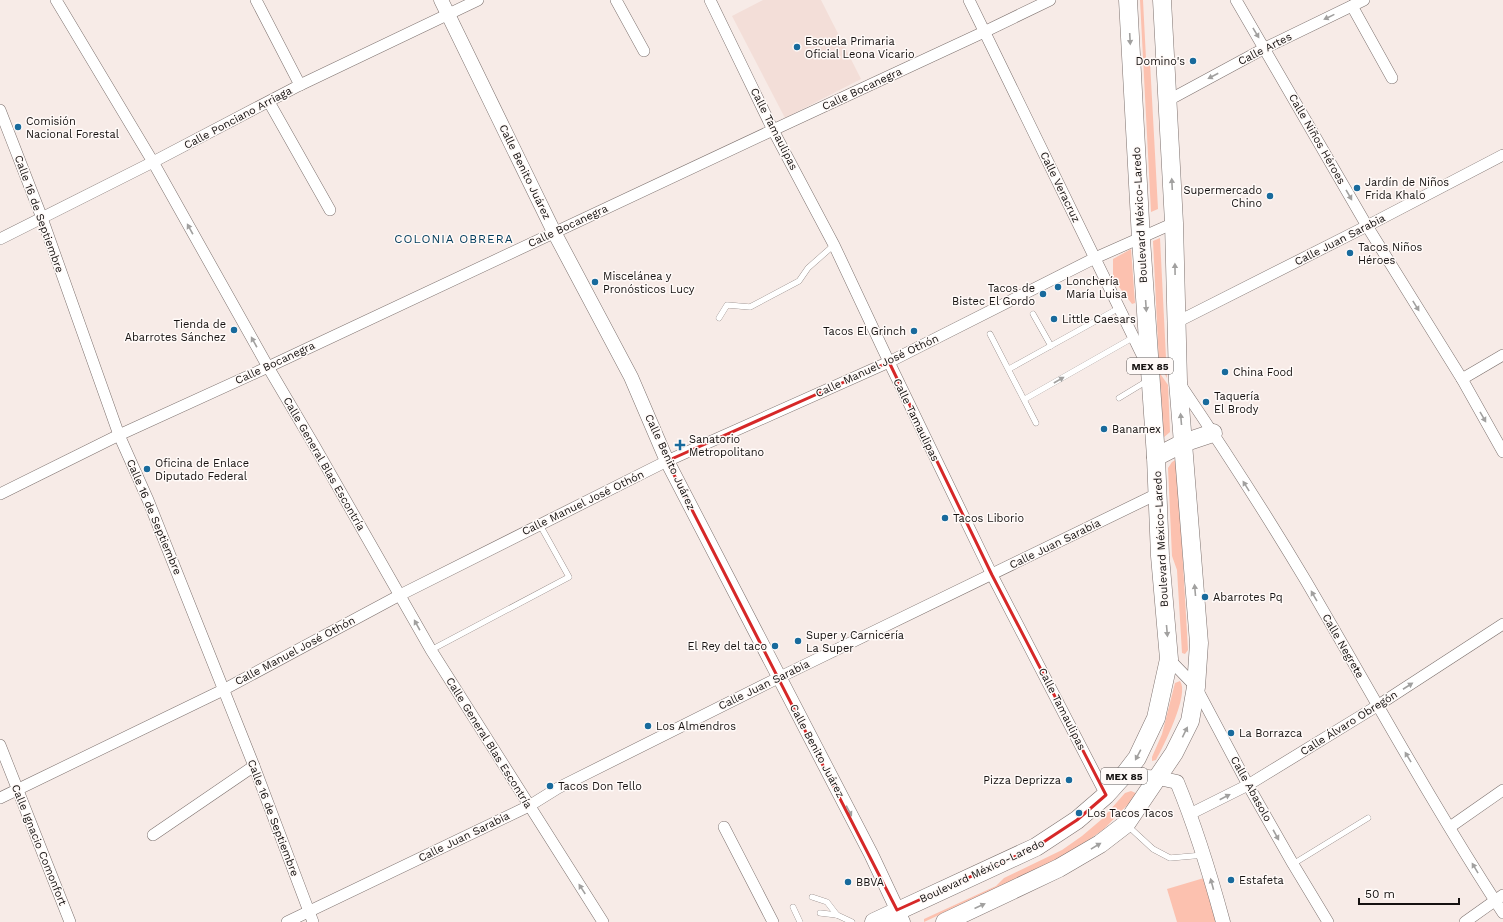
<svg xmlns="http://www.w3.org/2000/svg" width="1503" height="922" font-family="'Work Sans',sans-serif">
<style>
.built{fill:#f3ded8}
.green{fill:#fcc1af}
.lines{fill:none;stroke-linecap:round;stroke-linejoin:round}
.service-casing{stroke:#7d716e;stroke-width:6}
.minor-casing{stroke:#7d716e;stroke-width:12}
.tertiary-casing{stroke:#7d716e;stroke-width:15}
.primary-casing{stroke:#7d716e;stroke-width:19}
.service{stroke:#fff;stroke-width:5.5}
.minor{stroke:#fff;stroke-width:11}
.tertiary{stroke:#fff;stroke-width:14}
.primary{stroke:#fff;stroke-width:18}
.oneway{fill:#a1a09f}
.marked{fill:none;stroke:#d62828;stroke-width:3;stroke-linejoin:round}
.poi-dot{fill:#186a9c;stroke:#fffaf8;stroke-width:1.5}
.labels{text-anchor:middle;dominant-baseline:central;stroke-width:3;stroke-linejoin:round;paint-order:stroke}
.shield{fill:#fffaf8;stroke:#5b5756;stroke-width:1}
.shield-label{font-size:10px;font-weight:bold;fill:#151110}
.poi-label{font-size:11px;fill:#151110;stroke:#fffaf8;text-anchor:start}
.street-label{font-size:11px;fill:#151110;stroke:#fffaf8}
.neighbourhood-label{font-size:12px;letter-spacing:1px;fill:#003b5c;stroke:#fffaf8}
</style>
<rect width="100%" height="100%" fill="#f7ebe7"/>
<path class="built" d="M763,0H821L861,79L785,118L732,16Z"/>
<g class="green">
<path d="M1140,0H1143L1146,59L1150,62L1158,209L1151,212Z"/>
<path d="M1160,238L1167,378L1159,364L1153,241Z"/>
<path d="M1131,249L1135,303L1132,304L1113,279V259Z"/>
<path d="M1159,372L1168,385L1170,432L1163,438Z"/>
<path d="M1177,459L1188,650L1185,654L1182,653L1177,570L1172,556L1168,468L1172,462Z"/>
<path d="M1180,681C1190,694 1163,747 1156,760L1152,761V757L1162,734L1175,683Z"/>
<path d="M1131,791L1138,794L1104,829L1066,856L924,922V919L996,886L1004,878L1062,850L1082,836L1102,819L1125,793Z"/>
<path d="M1204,878L1217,922H1177L1167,889Z"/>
</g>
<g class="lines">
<defs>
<g id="service">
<path d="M1033,314L1051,346"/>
<path d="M719,318L727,305L750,307L799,281L808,268L834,245"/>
<path d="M990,334L1036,423"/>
<path d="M1009,369L1119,308"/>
<path d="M1119,398L1147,381"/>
<path d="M1025,399L1134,337"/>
<path d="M431,650L569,577L540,525"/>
<path d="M1128,826L1153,849L1170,858L1204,855"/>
<path d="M1293,864L1368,818"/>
<path d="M812,897L827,902L837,915"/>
<path d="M793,907L800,922"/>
<path d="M820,913L837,915L852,922"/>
</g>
<g id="minor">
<path d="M56,0L153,162L268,367L314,445L431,650L603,922"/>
<path d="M256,0L300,85"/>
<path d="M616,0L644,51"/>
<path d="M710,0L773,130L834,245L889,362L992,575L1106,795"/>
<path d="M969,0L1146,363"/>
<path d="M1236,0L1367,226L1462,379L1503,452"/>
<path d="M1352,6L1392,78"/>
<path d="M1167,101L1265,48L1364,0"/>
<path d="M269,102L330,210"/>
<path d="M0,110L42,218L119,435L148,500L254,766L313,922"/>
<path d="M0,239L153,162L300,85L478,0"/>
<path d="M1177,322L1367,226L1503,155"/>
<path d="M1462,379L1503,355"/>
<path d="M1180,384C1224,449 1266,514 1306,581C1371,692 1433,806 1503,913"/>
<path d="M0,494L119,435L268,367L773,130L984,32L1050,0"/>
<path d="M1169,659L1196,687L1248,785L1293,864L1328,922"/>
<path d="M0,745L70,922"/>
<path d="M0,798L223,690L400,595L667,461L889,362L1095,258L1174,223"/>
<path d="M1190,814L1248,785L1377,706L1503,624"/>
<path d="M724,827L773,922"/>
<path d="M1450,827L1503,790"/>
<path d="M153,835L254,766"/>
<path d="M287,922L529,806L558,788L778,678L1157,494"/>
<path d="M1465,922L1503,895"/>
</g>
<g id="tertiary">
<path d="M441,0L554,232L631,377L667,461L871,854L903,922"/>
<path d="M1124,775L1159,778L1177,782C1196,828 1210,874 1223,922"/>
</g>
<g id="primary">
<path d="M1156,457L1183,443L1213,433"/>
<path d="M874,922L1036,847L1077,820L1106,795L1124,775L1137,758L1156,718L1169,659L1160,556L1156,457L1141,239L1128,0"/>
<path d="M945,922L1059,868L1100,844L1126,824L1174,753L1190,721L1196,687L1199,643L1178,381L1174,223L1162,0"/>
</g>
</defs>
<use href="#service" class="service-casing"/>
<use href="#minor" class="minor-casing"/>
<use href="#tertiary" class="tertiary-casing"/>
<use href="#primary" class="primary-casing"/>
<use href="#service" class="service"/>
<use href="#minor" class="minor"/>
<use href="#tertiary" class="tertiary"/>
<use href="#primary" class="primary"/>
</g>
<defs><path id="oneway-solid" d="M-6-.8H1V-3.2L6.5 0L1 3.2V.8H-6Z"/></defs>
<g class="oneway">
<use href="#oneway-solid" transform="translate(1329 17) rotate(154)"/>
<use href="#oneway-solid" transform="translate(1256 33) rotate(59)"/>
<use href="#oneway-solid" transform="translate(1130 39) rotate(87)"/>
<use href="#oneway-solid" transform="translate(1213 76) rotate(152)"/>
<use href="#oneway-solid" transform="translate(1172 184) rotate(-93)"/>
<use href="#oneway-solid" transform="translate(1349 195) rotate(60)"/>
<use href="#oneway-solid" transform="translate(190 229) rotate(-119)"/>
<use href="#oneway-solid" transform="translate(1175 269) rotate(-91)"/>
<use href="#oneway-solid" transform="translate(1146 306) rotate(86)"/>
<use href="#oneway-solid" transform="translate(1416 306) rotate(58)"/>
<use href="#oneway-solid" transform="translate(254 342) rotate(-119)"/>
<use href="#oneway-solid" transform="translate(1059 380) rotate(-30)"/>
<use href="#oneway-solid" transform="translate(1483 417) rotate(60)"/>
<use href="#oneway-solid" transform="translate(1181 419) rotate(-95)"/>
<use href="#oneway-solid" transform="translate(1246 486) rotate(-122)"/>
<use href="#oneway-solid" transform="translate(1195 590) rotate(-95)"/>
<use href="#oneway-solid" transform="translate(1314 596) rotate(-120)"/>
<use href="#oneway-solid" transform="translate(417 625) rotate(-119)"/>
<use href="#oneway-solid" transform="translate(1167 631) rotate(85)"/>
<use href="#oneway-solid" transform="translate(1408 686) rotate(-33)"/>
<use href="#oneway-solid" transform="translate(1185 732) rotate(-64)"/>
<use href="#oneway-solid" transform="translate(1138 755) rotate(118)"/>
<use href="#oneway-solid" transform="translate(1408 757) rotate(-121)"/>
<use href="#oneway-solid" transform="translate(1225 797) rotate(-27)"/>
<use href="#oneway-solid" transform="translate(849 811) rotate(62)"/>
<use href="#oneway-solid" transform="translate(1276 835) rotate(61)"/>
<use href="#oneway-solid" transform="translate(1096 846) rotate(-31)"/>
<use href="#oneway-solid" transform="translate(1475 868) rotate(-121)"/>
<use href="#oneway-solid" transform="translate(1212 884) rotate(-105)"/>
<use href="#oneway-solid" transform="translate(582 889) rotate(-123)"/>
<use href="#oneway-solid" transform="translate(980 906) rotate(-24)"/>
</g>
<path class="marked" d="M889,362L992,575L1106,795L1077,820L1036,847L897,910L667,461Z"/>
<g class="poi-dot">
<circle cx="797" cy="47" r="4"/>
<circle cx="1193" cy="61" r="4"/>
<circle cx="18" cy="127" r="4"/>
<circle cx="1357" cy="188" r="4"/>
<circle cx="1270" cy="196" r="4"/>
<circle cx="1350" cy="253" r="4"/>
<circle cx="595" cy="282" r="4"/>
<circle cx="1058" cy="287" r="4"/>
<circle cx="1043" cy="294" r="4"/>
<circle cx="1054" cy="319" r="4"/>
<circle cx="234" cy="330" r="4"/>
<circle cx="914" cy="331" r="4"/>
<circle cx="1225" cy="372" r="4"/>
<circle cx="1206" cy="402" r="4"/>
<circle cx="1104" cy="429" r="4"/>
<path d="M678 439h4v4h4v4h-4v4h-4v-4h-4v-4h4z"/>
<circle cx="147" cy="469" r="4"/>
<circle cx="945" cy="518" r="4"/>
<circle cx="1205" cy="597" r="4"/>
<circle cx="798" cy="641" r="4"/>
<circle cx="775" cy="646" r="4"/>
<circle cx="648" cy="726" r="4"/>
<circle cx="1231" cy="733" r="4"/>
<circle cx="1069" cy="780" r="4"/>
<circle cx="550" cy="786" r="4"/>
<circle cx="1079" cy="813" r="4"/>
<circle cx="1231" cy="880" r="4"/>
<circle cx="848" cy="882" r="4"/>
</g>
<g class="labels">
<g class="shield">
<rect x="1127" y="358" width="46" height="16" rx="3"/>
<rect x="1101" y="768" width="46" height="16" rx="3"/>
</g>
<g class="shield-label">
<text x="1150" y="366">MEX 85</text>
<text x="1124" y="776">MEX 85</text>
</g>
<g class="poi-label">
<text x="805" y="41">Escuela Primaria<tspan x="805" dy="13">Oficial Leona Vicario</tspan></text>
<text x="1185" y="61" text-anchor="end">Domino's</text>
<text x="26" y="121">Comisión<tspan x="26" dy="13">Nacional Forestal</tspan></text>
<text x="1365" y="182">Jardín de Niños<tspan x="1365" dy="13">Frida Khalo</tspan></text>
<text x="1262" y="190" text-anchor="end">Supermercado<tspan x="1262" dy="13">Chino</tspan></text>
<text x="1358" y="247">Tacos Niños<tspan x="1358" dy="13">Héroes</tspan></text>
<text x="603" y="276">Miscelánea y<tspan x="603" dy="13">Pronósticos Lucy</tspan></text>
<text x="1066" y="281">Lonchería<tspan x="1066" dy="13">María Luisa</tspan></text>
<text x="1035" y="288" text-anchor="end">Tacos de<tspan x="1035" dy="13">Bistec El Gordo</tspan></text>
<text x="1062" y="319">Little Caesars</text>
<text x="226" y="324" text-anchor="end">Tienda de<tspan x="226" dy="13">Abarrotes Sánchez</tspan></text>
<text x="906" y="331" text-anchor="end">Tacos El Grinch</text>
<text x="1233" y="372">China Food</text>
<text x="1214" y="396">Taquería<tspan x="1214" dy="13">El Brody</tspan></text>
<text x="1112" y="429">Banamex</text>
<text x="689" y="439">Sanatorio<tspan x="689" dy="13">Metropolitano</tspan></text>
<text x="155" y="463">Oficina de Enlace<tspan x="155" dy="13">Diputado Federal</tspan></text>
<text x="953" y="518">Tacos Liborio</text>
<text x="1213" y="597">Abarrotes Pq</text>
<text x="806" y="635">Super y Carnicería<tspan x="806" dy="13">La Super</tspan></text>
<text x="767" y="646" text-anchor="end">El Rey del taco</text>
<text x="656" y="726">Los Almendros</text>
<text x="1239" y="733">La Borrazca</text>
<text x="1061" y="780" text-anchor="end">Pizza Deprizza</text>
<text x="558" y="786">Tacos Don Tello</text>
<text x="1087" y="813">Los Tacos Tacos</text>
<text x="1239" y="880">Estafeta</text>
<text x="856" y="882">BBVA</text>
</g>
<g class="street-label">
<text transform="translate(1265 49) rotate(-27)">Calle Artes</text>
<text transform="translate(862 89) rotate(-25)">Calle Bocanegra</text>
<text transform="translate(238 118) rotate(-28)">Calle Ponciano Arriaga</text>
<text transform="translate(774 129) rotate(63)">Calle Tamaulipas</text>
<text transform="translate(1317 139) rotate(60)">Calle Niños Héroes</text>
<text transform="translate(525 172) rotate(64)">Calle Benito Juárez</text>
<text transform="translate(1060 187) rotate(64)">Calle Veracruz</text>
<text transform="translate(39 214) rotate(70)">Calle 16 de Septiembre</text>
<text transform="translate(1140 215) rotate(-93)">Boulevard México-Laredo</text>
<text transform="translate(568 226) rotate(-25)">Calle Bocanegra</text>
<text transform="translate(1340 240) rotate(-27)">Calle Juan Sarabia</text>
<text transform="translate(275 363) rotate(-25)">Calle Bocanegra</text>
<text transform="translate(877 366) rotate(-25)">Calle Manuel José Othón</text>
<text transform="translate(916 420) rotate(64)">Calle Tamaulipas</text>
<text transform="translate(670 462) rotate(65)">Calle Benito Juárez</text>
<text transform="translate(324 464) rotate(60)">Calle General Blas Escontría</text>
<text transform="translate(583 503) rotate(-26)">Calle Manuel José Othón</text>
<text transform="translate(154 517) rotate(67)">Calle 16 de Septiembre</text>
<text transform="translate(1161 539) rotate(-93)">Boulevard México-Laredo</text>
<text transform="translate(1055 544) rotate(-26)">Calle Juan Sarabia</text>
<text transform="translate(1343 646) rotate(60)">Calle Negrete</text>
<text transform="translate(295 651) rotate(-28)">Calle Manuel José Othón</text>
<text transform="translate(764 685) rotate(-26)">Calle Juan Sarabia</text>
<text transform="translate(1062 709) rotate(63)">Calle Tamaulipas</text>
<text transform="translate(1349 723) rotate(-32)">Calle Álvaro Obregón</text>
<text transform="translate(489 743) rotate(58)">Calle General Blas Escontría</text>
<text transform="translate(817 751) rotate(62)">Calle Benito Juárez</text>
<text transform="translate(1251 789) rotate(61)">Calle Abasolo</text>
<text transform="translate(273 818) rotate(69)">Calle 16 de Septiembre</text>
<text transform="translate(464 837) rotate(-26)">Calle Juan Sarabia</text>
<text transform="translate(39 845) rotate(68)">Calle Ignacio Comonfort</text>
<text transform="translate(982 871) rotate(-25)">Boulevard México-Laredo</text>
</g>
<g class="neighbourhood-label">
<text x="454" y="239">COLONIA OBRERA</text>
</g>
</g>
<path d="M1359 898v6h100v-6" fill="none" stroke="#151110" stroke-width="2"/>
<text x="1365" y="898" font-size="12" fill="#151110" stroke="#fffaf8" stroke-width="3" paint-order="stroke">50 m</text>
</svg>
